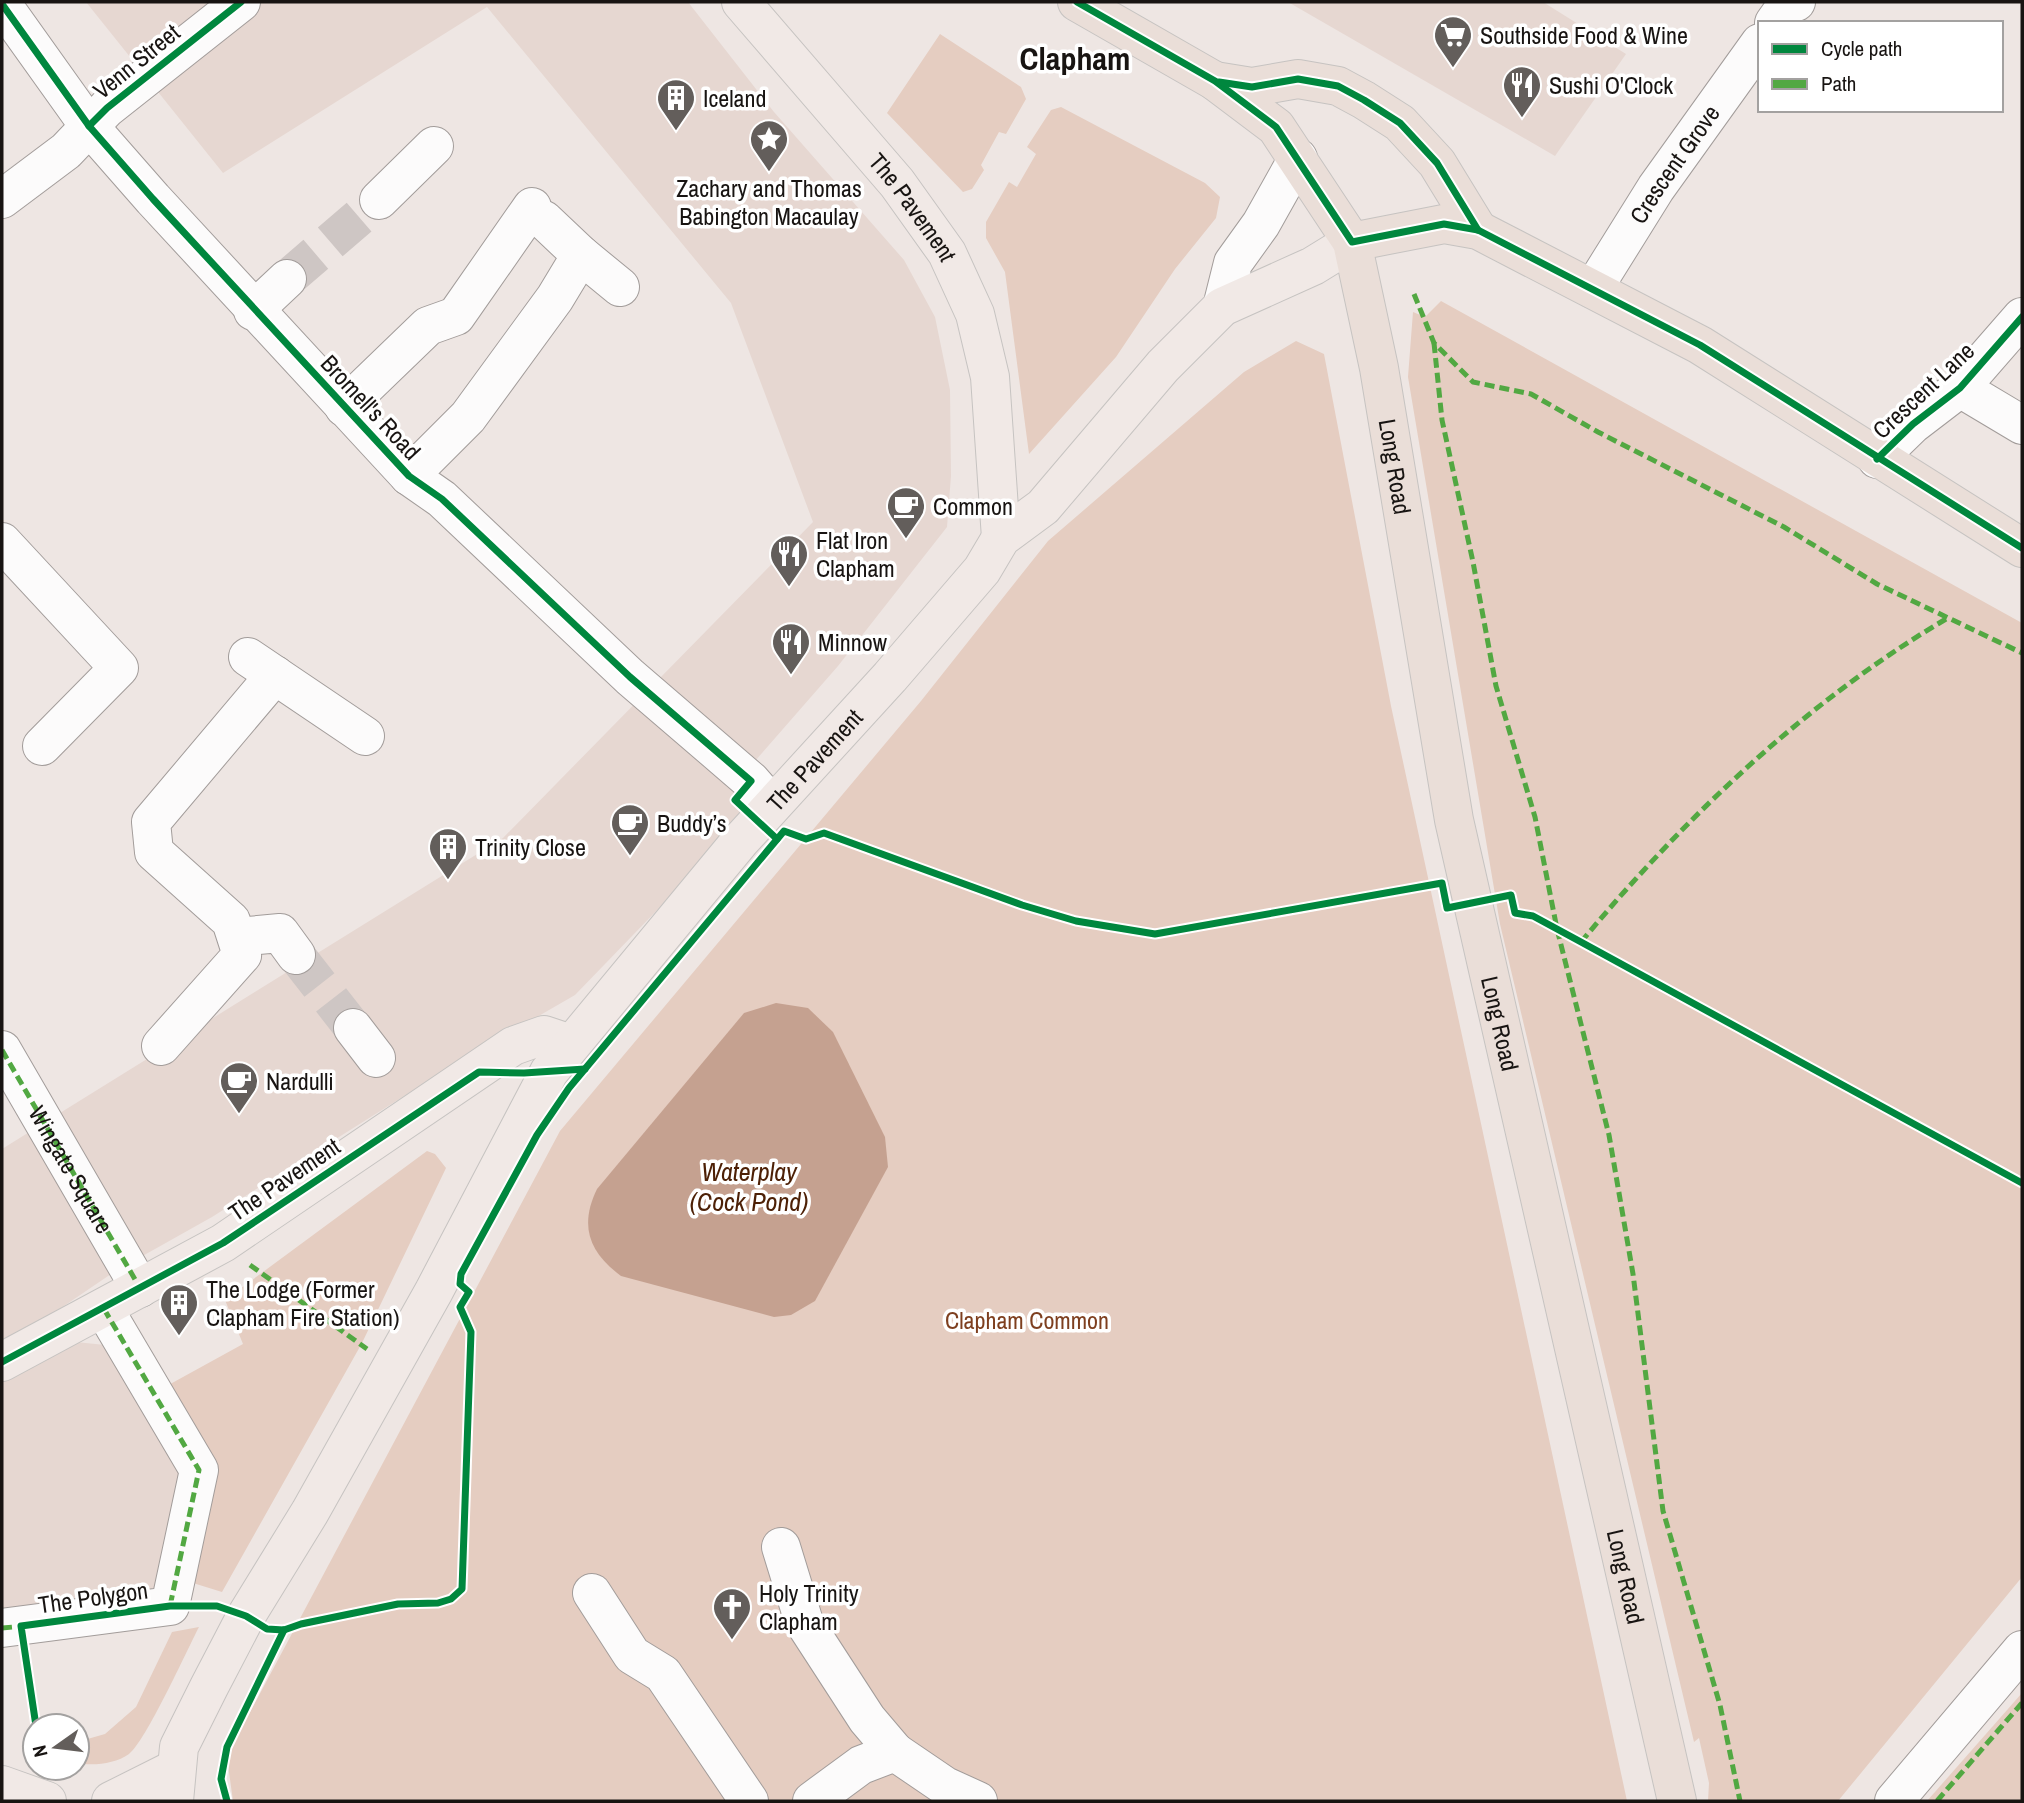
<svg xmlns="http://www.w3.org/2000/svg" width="2024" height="1803" font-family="'Archivo Narrow',sans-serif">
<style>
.built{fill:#e6d7d1}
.green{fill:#e5cdc1}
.water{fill:#c5a190}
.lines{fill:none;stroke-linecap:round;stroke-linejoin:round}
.minor-tunnel{stroke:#cec6c4;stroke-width:38;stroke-dasharray:38 19;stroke-linecap:butt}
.minor-casing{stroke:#a29c9a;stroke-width:40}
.major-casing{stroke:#c6c3c1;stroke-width:40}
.highway-casing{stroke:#c6c3c1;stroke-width:40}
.minor{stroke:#fcfbfb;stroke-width:38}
.major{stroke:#f1e9e6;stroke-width:38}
.highway{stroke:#eaded8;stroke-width:38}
.quiet{stroke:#52a842;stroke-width:5;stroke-dasharray:10 5;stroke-linecap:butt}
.cycleway-casing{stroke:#fff;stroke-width:11}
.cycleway{stroke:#00873e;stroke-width:7}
.labels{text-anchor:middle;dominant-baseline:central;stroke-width:7;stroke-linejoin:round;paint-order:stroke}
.poi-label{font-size:24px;fill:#181412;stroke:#fff;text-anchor:start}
.street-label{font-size:24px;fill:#181412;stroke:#fff}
.park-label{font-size:24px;fill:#7e3f1f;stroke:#fff}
.water-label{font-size:26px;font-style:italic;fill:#4d2006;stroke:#fff}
.district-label{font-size:32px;font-weight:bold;fill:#181412;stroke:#fff}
</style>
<rect width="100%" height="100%" fill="#eee6e3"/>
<g class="built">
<path d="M86,2H688L774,112L904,260L935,317L950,390L951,476L947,527L838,666L755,761L753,798L663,904L575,995L447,1069L212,1217L114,1272L2,1348V1149L503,838L813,522L731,303L487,7L223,173Z"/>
<path d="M1288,2H1543L1626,54L1555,156Z"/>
<path d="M76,1342L105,1345L187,1479L155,1586L141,1601L2,1617V1379Z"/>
</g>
<g class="green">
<path d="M940,34L1021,87L1026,99L1006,134L999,132L981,165L984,170L972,189L963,192L887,113Z"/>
<path d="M1061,107L1205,183L1220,197L1216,218L1175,269L1116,357L1029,454L1005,272L986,238V222L1009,182L1017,187L1036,154L1027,147L1051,110Z"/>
<path d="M1441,301L2022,623V1577L1838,1801H1708L1709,1783L1699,1738L1694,1742L1500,924L1408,377L1413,312L1425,317Z"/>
<path d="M1296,341L1324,354L1391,706L1627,1801H233L228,1765L233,1744L560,1131L921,701L1048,541L1244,372Z"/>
<path d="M427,1151L435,1154L446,1168L362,1343L222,1592L193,1583L211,1492L163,1388L243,1344L225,1300Z"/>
<path d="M199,1627C187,1650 146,1741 129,1754C115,1764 93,1766 77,1763V1742L105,1734L136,1707L172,1632Z"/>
<path d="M2022,1693V1801H1927Z"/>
</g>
<path class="water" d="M776,1003L808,1008L833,1032L885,1137L888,1167L815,1301L791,1315L774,1317L621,1276C589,1252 579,1226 597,1189L744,1013Z"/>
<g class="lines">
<g class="minor-tunnel">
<path d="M287,279L379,200"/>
<path d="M296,955L353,1028"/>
</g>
<defs>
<g id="minor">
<path d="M2,4L89,126L153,199L409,476L442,499L630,677L751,781L772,805"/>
<path d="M1774,23L1788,3L1796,2"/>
<path d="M2,199L66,151L107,108L241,2"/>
<path d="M379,200L434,146"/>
<path d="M581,255L620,287"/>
<path id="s1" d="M1593,289L1656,188L1760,43"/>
<path d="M1222,307L1233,263L1261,224L1298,158"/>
<path d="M253,311L287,279"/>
<path d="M1960,388L2022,425"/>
<path d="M344,407L428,326L456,316L532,207"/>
<path d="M1877,459L1913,424L1960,388L2022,317"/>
<path d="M409,476L468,417L555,298L581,255L544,220"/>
<path d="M2,542L119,668L42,746"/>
<path d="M248,657L365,736"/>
<path d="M237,937L280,933L296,955"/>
<path d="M353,1028L376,1058"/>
<path d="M161,1046L242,955L231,921L154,852L151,822L275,675"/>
<path id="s2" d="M2,1050L140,1288"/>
<path d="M781,1547L804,1622L867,1719L895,1752"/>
<path d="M592,1593L632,1655L663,1674L749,1801"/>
<path d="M2,1628L170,1606L199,1470L104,1309"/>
<path d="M812,1801L861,1765L895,1752L945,1786L978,1801"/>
<path d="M1894,1801L2022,1650"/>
</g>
<g id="major">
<path id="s3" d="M741,2L897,183L947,253L975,314L990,377L1001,538"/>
<path d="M2,1362L223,1243L513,1046L544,1035L571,1044"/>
<path d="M2,1785L47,1801"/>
<path d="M111,1801L175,1769"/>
<path id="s4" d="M174,1801L179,1747L209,1687L246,1616L310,1512L434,1291L549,1072L741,840L890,677L982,570L1001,538L1043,507L1163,366L1222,307L1313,266L1352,242"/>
</g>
<g id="highway">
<path id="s5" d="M1077,2L1215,81L1276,127L1352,242L1379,368L1454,820L1677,1801"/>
<path d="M1215,81L1252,87L1298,79L1338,86L1364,100L1400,123L1437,163L1478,230"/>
<path d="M1352,242L1444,224L1478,230L1700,345L2022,548"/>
</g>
</defs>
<use href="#minor" class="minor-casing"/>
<use href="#major" class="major-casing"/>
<use href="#highway" class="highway-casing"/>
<use href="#minor" class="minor"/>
<use href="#major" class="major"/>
<use href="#highway" class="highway"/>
<g class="quiet">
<path d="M1414,294L1434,343L1473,382L1531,394L1598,432L1784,527L1877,584L2022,653"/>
<path d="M1434,343L1442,420L1473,562L1496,686L1535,817L1557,929L1609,1135L1633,1274L1663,1511L1720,1705L1740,1801"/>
<path d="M1581,942C1684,818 1807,701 1946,619"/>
<path d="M2,1050L140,1288"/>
<path d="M250,1265L367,1349"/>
<path d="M104,1309L199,1470L170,1606L164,1607"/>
<path d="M2,1628L25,1626"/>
<path d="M1937,1801L2022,1703"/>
</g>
<defs>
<g id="cycleway">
<path d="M1077,2L1215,81L1276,127L1352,242L1444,224L1478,230L1700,345L2022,548"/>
<path d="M2,4L89,126L153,199L409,476L442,499L630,677L751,781L735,800L777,839"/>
<path d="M1219,82L1252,87L1298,79L1338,86L1364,100L1400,123L1437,163L1478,230"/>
<path d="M89,126L107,108L241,2"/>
<path d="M1877,459L1913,424L1960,388L2022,317"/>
<path d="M2,1362L223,1243L479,1072L524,1073L585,1069"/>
<path d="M36,1726L21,1626L170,1606H217L246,1616L267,1629L284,1630L301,1624L398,1604L438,1603L451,1599L462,1589L471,1332L460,1307L469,1292L460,1284L461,1274L537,1135L569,1088L784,831L806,839L824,833L1022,905L1076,921L1155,934L1442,883L1447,908L1511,895L1515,913L1533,916L1581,942L2022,1183"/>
<path d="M227,1801L221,1779L227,1747L284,1630"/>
</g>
</defs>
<use href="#cycleway" class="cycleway-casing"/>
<use href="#cycleway" class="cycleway"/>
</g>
<defs>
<symbol id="supermarket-pin" viewBox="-11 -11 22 30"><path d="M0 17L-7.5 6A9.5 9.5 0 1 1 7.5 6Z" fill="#635e5b" stroke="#fff"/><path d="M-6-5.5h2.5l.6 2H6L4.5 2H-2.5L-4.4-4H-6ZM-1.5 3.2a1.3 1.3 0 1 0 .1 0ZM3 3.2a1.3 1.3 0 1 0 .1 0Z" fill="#fff"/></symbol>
<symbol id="restaurant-pin" viewBox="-11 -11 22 30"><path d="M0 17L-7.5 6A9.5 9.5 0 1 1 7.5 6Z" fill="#635e5b" stroke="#fff"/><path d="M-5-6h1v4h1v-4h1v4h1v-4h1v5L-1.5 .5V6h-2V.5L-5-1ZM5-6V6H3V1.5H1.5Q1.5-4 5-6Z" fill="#fff"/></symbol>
<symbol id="building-pin" viewBox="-11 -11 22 30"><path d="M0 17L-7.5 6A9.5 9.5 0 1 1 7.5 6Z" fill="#635e5b" stroke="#fff"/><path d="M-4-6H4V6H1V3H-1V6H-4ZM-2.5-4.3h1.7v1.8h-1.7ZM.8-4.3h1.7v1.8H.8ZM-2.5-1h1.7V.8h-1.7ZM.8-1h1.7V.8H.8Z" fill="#fff"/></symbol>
<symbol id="sight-pin" viewBox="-11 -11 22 30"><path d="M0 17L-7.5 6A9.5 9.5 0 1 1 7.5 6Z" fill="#635e5b" stroke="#fff"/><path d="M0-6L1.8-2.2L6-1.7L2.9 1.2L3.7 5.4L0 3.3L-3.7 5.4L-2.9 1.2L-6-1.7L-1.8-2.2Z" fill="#fff"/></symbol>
<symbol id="cafe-pin" viewBox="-11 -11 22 30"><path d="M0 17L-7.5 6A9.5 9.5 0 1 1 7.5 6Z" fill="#635e5b" stroke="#fff"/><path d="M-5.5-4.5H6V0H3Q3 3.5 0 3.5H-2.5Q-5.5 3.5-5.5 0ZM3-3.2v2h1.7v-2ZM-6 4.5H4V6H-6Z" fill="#fff"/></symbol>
<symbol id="church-pin" viewBox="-11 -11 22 30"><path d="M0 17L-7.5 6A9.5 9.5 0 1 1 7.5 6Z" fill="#635e5b" stroke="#fff"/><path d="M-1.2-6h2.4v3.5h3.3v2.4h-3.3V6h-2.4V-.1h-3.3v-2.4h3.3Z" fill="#fff"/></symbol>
</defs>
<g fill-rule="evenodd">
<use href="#supermarket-pin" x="1431" y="13" width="44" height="60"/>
<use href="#restaurant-pin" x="1500" y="63" width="44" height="60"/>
<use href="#building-pin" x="654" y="76" width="44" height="60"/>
<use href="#sight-pin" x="747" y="117" width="44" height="60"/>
<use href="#cafe-pin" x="884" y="484" width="44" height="60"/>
<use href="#restaurant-pin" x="767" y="532" width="44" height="60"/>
<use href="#restaurant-pin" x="769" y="620" width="44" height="60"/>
<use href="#cafe-pin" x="608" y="801" width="44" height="60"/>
<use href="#building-pin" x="426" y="825" width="44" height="60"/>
<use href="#cafe-pin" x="217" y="1059" width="44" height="60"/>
<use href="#building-pin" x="157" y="1281" width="44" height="60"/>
<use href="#church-pin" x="710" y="1585" width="44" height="60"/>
</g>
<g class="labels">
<g class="poi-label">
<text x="1480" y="35">Southside Food &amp; Wine</text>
<text x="1549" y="85">Sushi O'Clock</text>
<text x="703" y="98">Iceland</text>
<text x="769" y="188" text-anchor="middle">Zachary and Thomas<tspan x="769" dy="28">Babington Macaulay</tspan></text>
<text x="933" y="506">Common</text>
<text x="816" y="540">Flat Iron<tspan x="816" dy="28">Clapham</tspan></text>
<text x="818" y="642">Minnow</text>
<text x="657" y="823">Buddy’s</text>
<text x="475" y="847">Trinity Close</text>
<text x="266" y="1081">Nardulli</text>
<text x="206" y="1289">The Lodge (Former<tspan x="206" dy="28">Clapham Fire Station)</tspan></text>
<text x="759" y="1593">Holy Trinity<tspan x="759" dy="28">Clapham</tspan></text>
</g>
<g class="street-label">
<text transform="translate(136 61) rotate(-39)">Venn Street</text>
<text stroke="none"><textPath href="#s1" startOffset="149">Crescent Grove</textPath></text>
<text stroke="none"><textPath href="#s3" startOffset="268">The Pavement</textPath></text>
<text transform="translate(1923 390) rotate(-43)">Crescent Lane</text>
<text transform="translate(371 407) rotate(47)">Bromell's Road</text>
<text stroke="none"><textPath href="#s5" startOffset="602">Long Road</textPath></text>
<text stroke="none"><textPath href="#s4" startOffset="1234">The Pavement</textPath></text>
<text stroke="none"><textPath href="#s5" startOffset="1169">Long Road</textPath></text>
<text stroke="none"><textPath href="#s2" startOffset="138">Wingate Square</textPath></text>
<text transform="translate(284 1179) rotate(-34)">The Pavement</text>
<text stroke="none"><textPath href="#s5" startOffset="1736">Long Road</textPath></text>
<text transform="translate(93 1597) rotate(-8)">The Polygon</text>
</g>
<g class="park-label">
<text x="1027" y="1320">Clapham Common</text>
</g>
<g class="water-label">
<text x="749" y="1171">Waterplay<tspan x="749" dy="30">(Cock Pond)</tspan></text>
</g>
<g class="district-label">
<text x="1075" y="58">Clapham</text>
</g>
</g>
<rect width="2024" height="1803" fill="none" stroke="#181412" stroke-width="7"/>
<rect x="1758" y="21" width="245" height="91" fill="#ffffff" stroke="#a3a1a0" stroke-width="2"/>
<rect x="1772" y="44" width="35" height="10" fill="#00873e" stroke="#a3a1a0" stroke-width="2"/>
<text x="1821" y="56" font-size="21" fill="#181412">Cycle path</text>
<rect x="1772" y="79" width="35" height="10" fill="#52a842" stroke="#a3a1a0" stroke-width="2"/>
<text x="1821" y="91" font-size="21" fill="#181412">Path</text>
<g transform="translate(56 1747) rotate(256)"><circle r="33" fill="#ffffff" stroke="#a3a1a0" stroke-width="2"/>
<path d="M0-5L12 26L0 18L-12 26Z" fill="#635e5b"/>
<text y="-10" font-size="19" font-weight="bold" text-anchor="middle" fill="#181412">N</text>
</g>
</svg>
